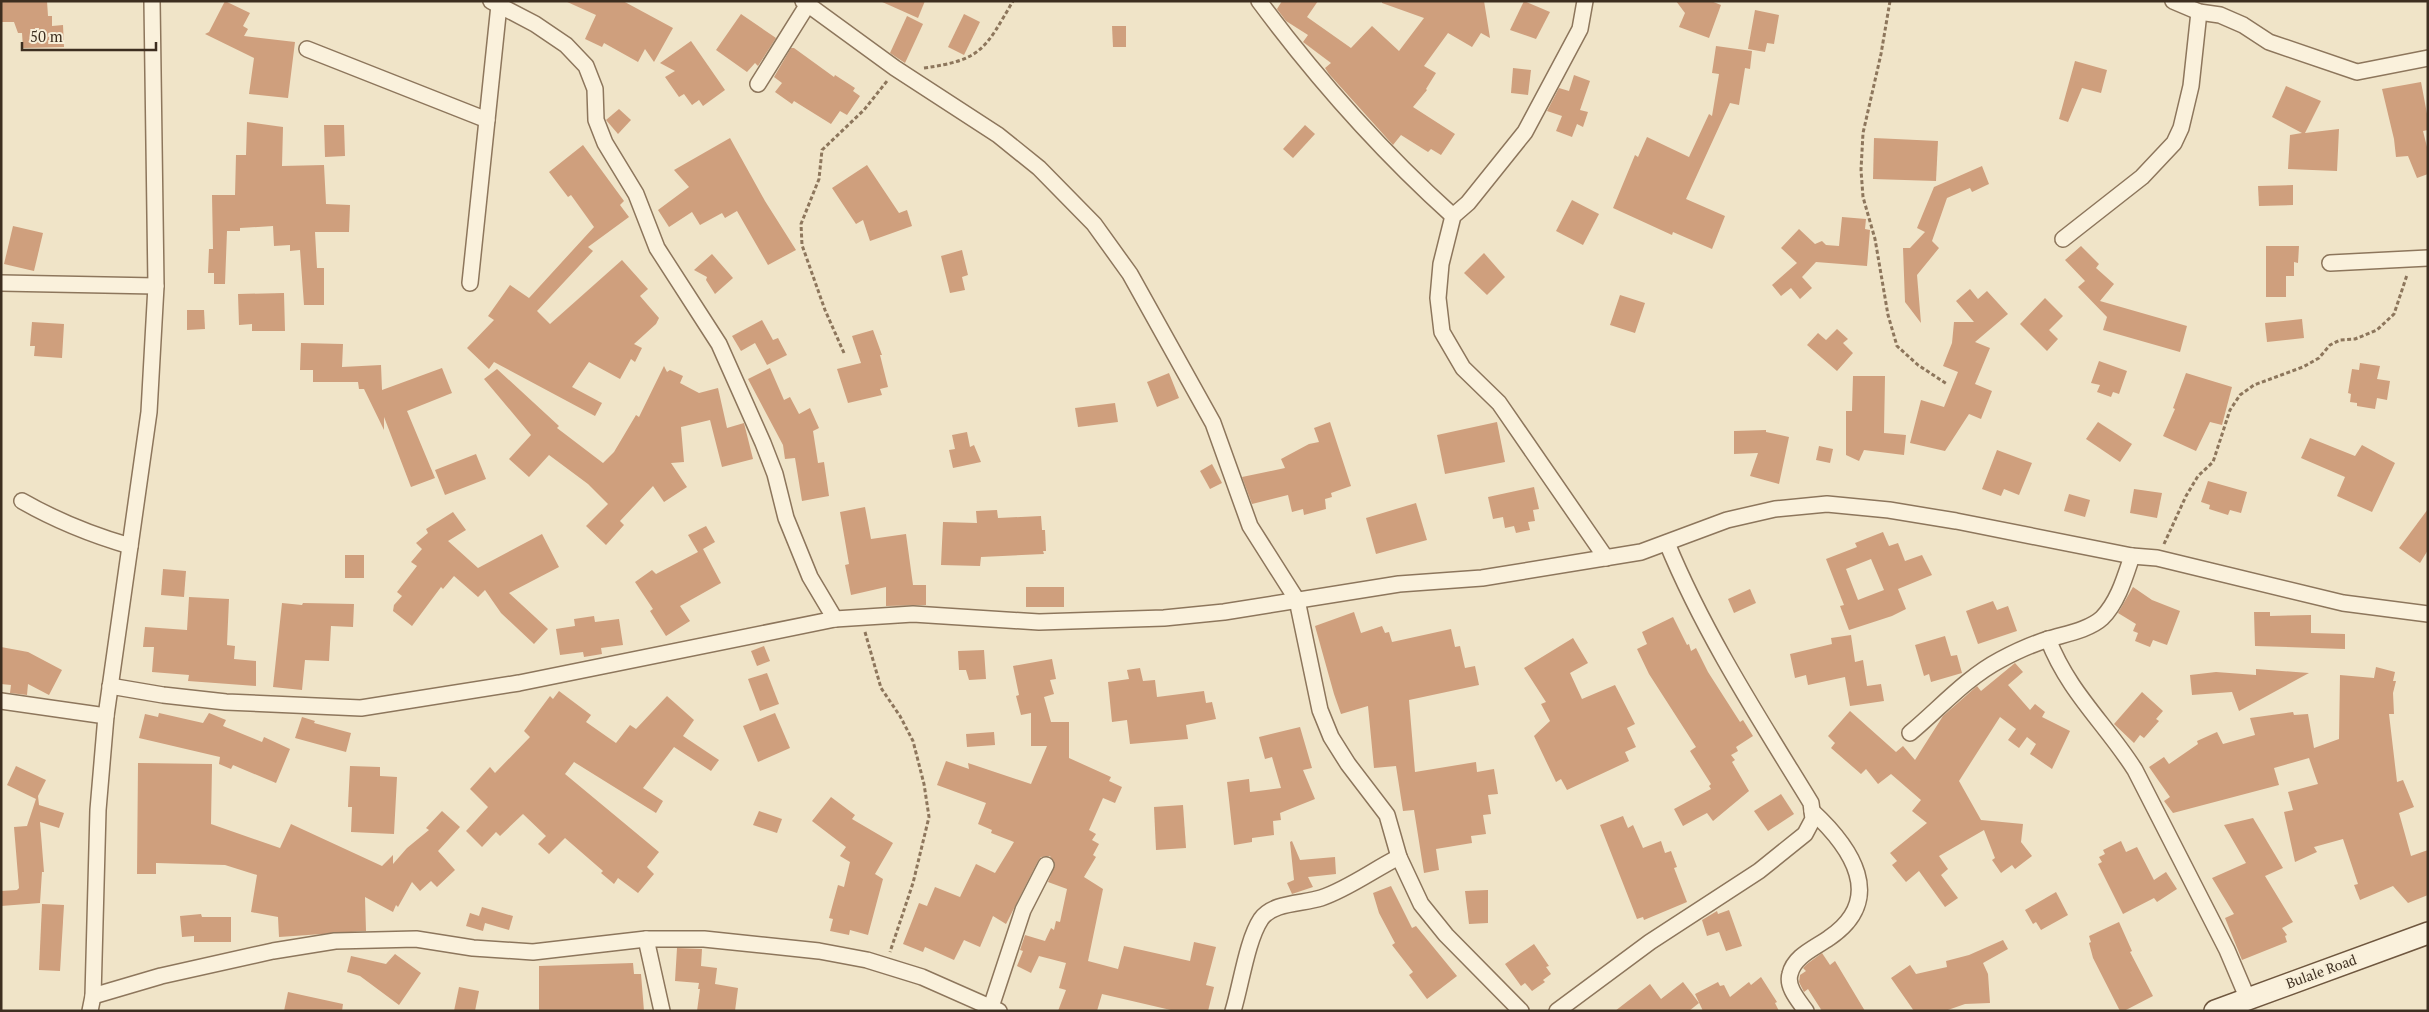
<svg xmlns="http://www.w3.org/2000/svg" width="2429" height="1012" font-family="'PT Serif',serif">
<style>
.building{fill:#cf9f7d;fill-rule:evenodd}
.lines{fill:none;stroke-linecap:round;stroke-linejoin:round}
.street-casing{stroke:#8d765c;stroke-width:18}
.secondary-casing{stroke:#6f573f;stroke-width:24}
.path{stroke:#8d765c;stroke-width:3;stroke-dasharray:4 2.5;stroke-linecap:butt}
.street{stroke:#faf1dc;stroke-width:15}
.secondary{stroke:#faf1dc;stroke-width:21}
.labels{text-anchor:middle;dominant-baseline:central;stroke-width:4.5;stroke-linejoin:round;paint-order:stroke}
.street-label{font-size:14px;fill:#3d2e20;stroke:#f7eed8}
</style>
<rect width="100%" height="100%" fill="#f0e4c8"/>
<g class="building">
<path d="M1,1H47L48,16H52V26L63,25L64,47L23,48L22,33H18L14,22H1Z"/>
<path d="M225,1L250,13L243,26L248,29L244,36L295,42L288,98L249,94L254,58L205,34L209,32Z"/>
<path d="M565,1H623L673,28L654,62L645,49L638,62L604,43L602,47L585,39L596,15Z"/>
<path d="M880,1H925L918,18Z"/>
<path d="M1282,1H1318L1307,17L1351,48L1372,26L1399,51L1424,18L1382,3V1H1484L1490,38L1481,33L1472,47L1448,33L1424,66L1436,73L1426,89L1427,90L1413,107L1455,134L1441,155L1431,149L1428,152L1401,135L1393,145L1329,74L1325,68L1331,63L1303,42L1308,35L1286,21L1277,9Z"/>
<path d="M1524,1L1550,12L1536,39L1510,30Z"/>
<path d="M1676,1H1711L1721,5L1709,38L1679,27L1685,13Z"/>
<path d="M1755,10L1779,15L1774,44L1767,43L1765,52L1748,49Z"/>
<path d="M741,14L776,38L758,66L755,63L747,72L716,50Z"/>
<path d="M964,14L980,22L964,55L948,47Z"/>
<path d="M907,16L923,24L905,63L890,53Z"/>
<path d="M1112,26H1126V47H1113Z"/>
<path d="M691,41L725,90L703,106L699,100L692,105L684,94L679,97L665,77L675,71L660,63Z"/>
<path d="M1716,46L1752,51L1750,69L1745,68L1739,105L1730,103L1686,199L1725,216L1712,249L1673,232L1672,235L1613,208L1635,155L1638,157L1647,137L1689,157L1709,114L1712,116L1719,74L1712,73Z"/>
<path d="M791,48H794L834,77L835,75L855,88L853,91L860,96L847,115L840,111L831,124L794,101L792,104L775,92L782,83L774,77Z"/>
<path d="M2075,61L2107,70L2101,93L2082,88L2068,122L2059,119Z"/>
<path d="M1513,68L1531,70L1528,95L1511,93Z"/>
<path d="M1574,75L1590,81L1580,110L1588,112L1583,127L1577,124L1572,137L1556,131L1562,116L1547,111L1559,88L1569,91Z"/>
<path d="M2421,82L2428,119V130L2423,131L2428,151V174L2417,178L2408,156L2396,157L2394,139L2382,89Z"/>
<path d="M2286,86L2321,101L2305,133L2339,129L2337,171L2288,169L2290,135L2302,133L2272,117Z"/>
<path d="M619,109L631,120L618,134L606,120Z"/>
<path d="M247,122L283,127L282,166L324,165L326,204L350,205L349,232H315L317,268H324V305H304L300,250L290,251V245L274,246L273,226L240,228V231H227L225,284H214V273H208L209,249H213L212,195H235L236,155H246Z"/>
<path d="M324,125H344L345,156L325,157Z"/>
<path d="M1305,125L1315,134L1293,158L1283,149Z"/>
<path d="M730,138L765,201L796,250L768,265L737,211L725,218L722,213L700,225L692,212L669,227L658,210L689,187L674,170Z"/>
<path d="M1874,138L1938,141L1936,181L1873,179Z"/>
<path d="M583,145L624,201L620,205L629,217L588,247L593,251L537,311L550,324L622,260L648,289L640,296L659,318L656,324L634,344L642,348L635,362L631,359L620,379L589,362L572,387L602,403L595,416L494,362L489,369L467,348L494,320L488,316L510,285L529,298L594,227L571,195L568,197L549,172Z"/>
<path d="M867,165L899,213L907,210L912,226L870,241L863,220L856,224L832,188Z"/>
<path d="M1982,166L1989,184L1972,192L1970,188L1947,198L1932,241L1939,248L1917,275L1921,323L1905,302L1903,248H1910L1925,232L1917,228L1934,187Z"/>
<path d="M2293,185V205L2259,206L2258,186Z"/>
<path d="M1572,200L1599,214L1583,245L1556,231Z"/>
<path d="M1842,217L1866,219L1865,229L1870,230L1867,266L1816,262L1802,277L1812,288L1800,299L1791,288L1781,296L1772,285L1797,263L1781,248L1799,229L1815,244L1822,241L1826,245L1839,246Z"/>
<path d="M13,226L43,233L34,271L4,264Z"/>
<path d="M2081,246L2099,264L2096,268L2114,284L2100,301L2187,326L2180,352L2103,330L2107,317L2078,287L2085,281L2065,260Z"/>
<path d="M2266,246H2299L2298,263L2294,262V276H2286V297H2266Z"/>
<path d="M962,250L968,275L962,277L965,290L950,293L941,256Z"/>
<path d="M1484,253L1505,277L1487,295L1464,273Z"/>
<path d="M712,254L733,278L715,294L706,280L707,277L694,270Z"/>
<path d="M1970,289L1978,299L1987,291L2008,314L1975,342L1990,348L1975,384L1992,391L1981,419L1969,414L1945,451L1910,443L1921,400L1944,407L1958,372L1943,366L1952,343L1954,322H1974L1956,301Z"/>
<path d="M284,293L285,331H252V324L239,325L238,294Z"/>
<path d="M1620,295L1645,303L1635,333L1610,325Z"/>
<path d="M2045,298L2063,316L2049,330L2058,339L2047,351L2020,324Z"/>
<path d="M187,310H204L205,329L187,330Z"/>
<path d="M2302,319L2304,338L2267,342L2265,323Z"/>
<path d="M762,320L773,340L778,338L787,355L767,365L755,343L741,351L732,336Z"/>
<path d="M32,322L64,324L62,358L34,356L35,346H30Z"/>
<path d="M1837,329L1848,339L1843,343L1853,353L1837,371L1807,345L1818,333L1826,340Z"/>
<path d="M873,330L882,355H880L888,387L880,389L882,395L848,403L837,369L861,363L852,336Z"/>
<path d="M301,343L343,344L342,367L381,365L382,390L442,368L452,393L407,411L435,478L411,487L384,417V430L364,389H359L358,382H313V370H300Z"/>
<path d="M2099,361L2127,371L2119,394L2113,392L2111,397L2097,392L2100,385L2091,383Z"/>
<path d="M2360,363L2380,366L2377,379L2390,381L2387,400L2377,398L2375,409L2357,406V403L2350,402L2351,394L2348,393L2352,369L2359,370Z"/>
<path d="M664,366L667,372L670,370L683,376L680,383L699,393L718,388L727,428L744,423L753,459L722,467L710,420L681,427L684,462L671,463L687,487L664,502L653,486L620,521L624,525L606,545L586,526L608,504L588,484L549,455L529,477L509,459L531,435L484,379L497,369L559,426L557,428L603,463L614,452L636,415L639,417Z"/>
<path d="M770,368L784,400L790,397L799,414L810,408L819,428L813,431L818,463L824,462L829,496L802,501L795,458L785,459L783,445L748,379Z"/>
<path d="M1169,373L1179,398L1157,407L1147,382Z"/>
<path d="M2186,373L2232,387L2222,425L2210,422L2196,451L2163,436L2175,409L2173,408Z"/>
<path d="M1853,376H1885L1884,433L1906,435L1904,455L1864,450L1859,461L1846,455V411H1852Z"/>
<path d="M1115,403L1118,422L1078,427L1075,408Z"/>
<path d="M1330,422L1351,486L1331,493L1332,497L1325,499L1326,509L1304,515L1303,509L1292,512L1288,495L1252,504L1242,477L1285,468L1281,459L1309,444L1319,442L1314,428Z"/>
<path d="M1497,422L1505,462L1445,474L1437,435Z"/>
<path d="M2098,422L2132,444L2120,462L2086,439Z"/>
<path d="M1766,430V432L1789,437L1779,484L1750,476L1758,453L1734,454V431Z"/>
<path d="M967,432L970,447L974,445L981,462L953,468L949,450L955,449L952,435Z"/>
<path d="M2310,438L2355,456L2362,445L2395,463L2372,512L2337,496L2345,477L2301,458Z"/>
<path d="M1819,446L1833,449L1830,463L1816,460Z"/>
<path d="M1997,450L2032,463L2019,495L2004,489L2001,496L1982,489Z"/>
<path d="M476,454L486,479L445,495L435,470Z"/>
<path d="M1212,464L1222,483L1210,489L1200,471Z"/>
<path d="M2208,481L2247,492L2241,513L2230,510L2228,515L2209,509L2210,505L2201,502Z"/>
<path d="M1534,487L1539,509L1533,510L1535,521L1528,522L1530,530L1516,533L1514,526L1505,528L1503,517L1493,519L1488,497Z"/>
<path d="M2134,489L2162,493L2157,518L2130,513Z"/>
<path d="M2069,494L2090,500L2085,517L2064,511Z"/>
<path d="M1416,503L1427,540L1376,554L1366,518Z"/>
<path d="M865,507L871,539L906,534L913,585H926V605L886,606V587L851,595L845,565L849,564L840,512Z"/>
<path d="M2428,509V550L2420,563L2399,548Z"/>
<path d="M997,510L998,518L1041,516L1042,530H1045L1046,551H1043L1044,554L981,557L980,566L941,565L943,522L977,523L976,511Z"/>
<path d="M453,512L466,530L448,541L478,568L542,534L559,567L509,593L548,629L534,644L501,613L485,590L478,597L454,576L443,589L441,587L412,626L393,611L394,605L402,596L397,592L417,566L411,562L422,549L416,543L428,533L426,529Z"/>
<path d="M706,526L715,542L703,549L721,583L680,606L690,621L666,636L650,611L653,609L635,582L652,570L656,574L698,552L688,535Z"/>
<path d="M1883,532L1889,546L1898,543L1905,561L1922,555L1932,575L1898,589L1906,609L1892,616L1849,630L1840,606L1844,605L1826,559L1857,547L1855,543ZM1871,559L1884,590L1858,600L1846,569Z"/>
<rect x="345" y="555" width="19" height="23"/>
<path d="M163,569L186,571L184,597L161,595Z"/>
<rect x="1026" y="587" width="38" height="20"/>
<path d="M2133,587L2152,600L2180,611L2167,645L2153,640L2150,647L2135,641L2138,633L2133,631L2136,624L2118,613Z"/>
<path d="M1750,589L1756,603L1734,613L1728,599Z"/>
<path d="M189,597L229,599L227,645L235,646L234,659L256,661V686L188,681L189,675L152,672L154,647H143L145,627L187,630Z"/>
<path d="M1993,601L1997,610L2008,606L2017,631L1978,644L1966,611Z"/>
<path d="M282,603L302,605L303,603L354,604L353,627L331,626L329,661L305,660L302,690L273,687Z"/>
<path d="M1354,612L1361,633L1382,626L1385,633L1389,632L1392,642L1451,629L1455,647L1460,646L1465,668L1475,666L1479,685L1409,700L1415,772L1476,762L1477,772L1494,769L1498,794L1488,795L1491,814L1483,815L1486,834L1471,836L1472,843L1436,849L1439,870L1424,873L1414,810L1403,811L1396,766L1374,768L1368,706L1341,714L1334,694L1315,626Z"/>
<path d="M2254,612H2270V616L2311,615V633L2345,634V649L2255,646Z"/>
<path d="M594,616L595,622L619,619L623,645L601,648L602,654L584,657L583,652L560,655L556,629L575,626L574,619Z"/>
<path d="M1673,617L1687,645L1689,644L1691,651L1696,648L1708,672L1740,722L1743,720L1753,736L1736,747L1738,751L1731,755L1735,760L1732,762L1749,791L1713,821L1707,813L1683,826L1674,809L1711,789L1709,786L1711,784L1690,751L1696,747L1649,674L1637,649L1647,644L1642,632Z"/>
<path d="M1851,635L1855,662L1863,660L1867,686L1881,684L1884,701L1850,706L1845,677L1808,685L1806,675L1795,678L1790,654L1832,644L1831,638Z"/>
<path d="M1945,636L1951,656L1957,655L1962,673L1931,682L1929,674L1924,676L1915,645Z"/>
<path d="M1573,638L1588,663L1570,673L1582,699L1615,685L1635,724L1627,728L1636,747L1625,752L1629,761L1567,790L1561,779L1556,782L1534,736L1550,721L1541,704L1546,702L1524,668Z"/>
<path d="M764,646L770,661L757,666L751,651Z"/>
<path d="M1,647L28,652L62,670L49,695L28,684L27,695L10,693L11,685L1,684Z"/>
<path d="M984,650L986,679L969,680L966,670H959L958,651Z"/>
<path d="M1052,659L1056,679L1050,680L1054,694L1044,697L1051,722H1069V758L1111,777L1109,781L1122,787L1115,803L1103,798L1089,830L1096,834L1092,840L1099,844L1093,855L1096,857L1084,877L1103,889L1088,961L1118,969L1124,946L1190,961L1194,942L1216,947L1206,985L1214,987L1208,1011H1175L1102,994L1097,1011H1058L1066,990L1059,988L1066,963L1039,956L1031,973L1017,966L1023,951L1020,950L1025,935L1045,941L1051,928L1054,930L1056,921L1060,922L1067,889L1048,882L1055,865L1050,856L1041,857L1038,861L1006,924L993,916L980,947L964,940L954,960L925,947L923,952L903,944L919,903L927,906L935,887L960,897L976,864L995,873L1014,842L991,833L992,830L978,824L986,803L937,785L946,761L969,769L968,763L1031,784L1047,746H1031V713L1021,715L1016,696L1019,695L1013,666Z"/>
<path d="M2015,663L2023,672L2008,685L2030,710L2035,704L2045,712L2042,717L2070,731L2052,769L2030,754L2036,744L2027,737L2019,748L2008,740L2016,729L2000,717L1959,781L1981,820L2023,824L2021,842L2032,856L2015,869L2012,865L2001,873L1992,860L1995,858L1984,830L1939,856L1948,869L1941,875L1958,898L1945,907L1919,871L1906,882L1892,865L1897,861L1890,853L1927,823L1912,811L1921,800L1891,774L1878,784L1866,769L1861,774L1831,748L1835,743L1828,736L1850,711L1896,752L1903,746L1915,760L1943,716L1977,686L1981,691Z"/>
<path d="M2376,667L2395,672L2393,681H2396L2393,693L2394,714H2389L2397,782L2403,780L2414,807L2399,813L2411,856L2428,850V895L2408,903L2393,886L2360,900L2354,885L2358,884L2343,839L2314,847L2317,852L2295,862L2284,812L2293,810L2288,792L2318,784L2309,758L2274,768L2279,785L2173,813L2164,801L2170,797L2149,767L2164,757L2169,764L2198,744L2197,741L2217,732L2223,744L2255,735L2250,718L2293,712L2294,715L2308,714L2314,748L2339,739L2340,675L2374,678Z"/>
<path d="M1140,668L1143,681L1155,680L1157,697L1204,691L1206,703L1212,702L1216,719L1186,725L1188,739L1130,744L1127,720L1112,722L1108,682L1129,679L1127,670Z"/>
<path d="M2256,669L2309,673L2239,711L2232,692L2192,695L2190,675L2216,672L2256,675Z"/>
<path d="M767,673L779,704L760,711L748,679Z"/>
<path d="M559,691L591,715L586,722L616,743L630,725L636,729L667,696L694,720L683,736L719,760L711,771L674,747L643,788L663,801L656,813L574,762L565,774L659,852L647,867L654,874L638,893L618,878L614,884L601,873L603,871L565,838L549,854L538,844L546,836L523,814L500,836L496,832L482,847L466,831L488,807L470,789L490,767L495,773L530,737L524,731L550,696L553,699Z"/>
<path d="M2142,692L2163,711L2156,719L2159,721L2144,738L2140,735L2134,743L2114,724Z"/>
<path d="M159,713L203,723L209,713L226,720L223,726L262,742L264,737L290,749L276,783L233,765L231,769L219,764L220,757L139,738L145,714L158,717Z"/>
<path d="M775,713L790,748L758,762L743,726Z"/>
<path d="M302,717L315,721L314,723L351,733L346,752L295,738Z"/>
<path d="M1300,727L1312,768L1303,770L1315,799L1280,813L1281,820L1273,821L1274,835L1252,838V842L1234,845L1227,782L1249,779L1250,792L1281,788L1272,757L1265,759L1259,737Z"/>
<path d="M994,732L995,745L967,747L966,734Z"/>
<path d="M138,763L212,764L211,824L280,848L291,824L382,866L393,855V864L407,848L429,830L426,828L442,811L460,827L438,851L455,870L437,887L431,881L420,891L412,882L398,907L396,905L393,912L365,897L366,931L279,937L278,917L251,912L257,875L225,865L156,863V874H137Z"/>
<path d="M16,766L46,780L38,796L39,805L64,813L59,828L40,822L44,872H42L40,903L1,906V891L17,890L19,888L14,827L27,826L36,799L7,785Z"/>
<path d="M350,766L380,767V776L397,777L394,834L351,832L352,807H348Z"/>
<path d="M1781,794L1794,814L1768,831L1754,811Z"/>
<path d="M831,797L855,815L852,819L893,843L875,874L883,879L868,935L850,930L849,935L830,931L833,919L829,918L838,885L844,887L850,862L840,856L846,847L812,821Z"/>
<path d="M1183,805L1186,848L1156,850L1154,807Z"/>
<path d="M759,811L782,819L777,833L753,825Z"/>
<path d="M1623,816L1628,828L1633,825L1643,848L1661,841L1665,853L1671,851L1677,867L1674,868L1687,902L1644,920L1643,917L1637,919L1600,825Z"/>
<path d="M2253,818L2283,868L2265,876L2293,922L2282,928L2287,935L2285,936L2287,942L2242,960L2225,918L2234,914L2212,878L2246,863L2224,825Z"/>
<path d="M1292,841L1300,860L1335,857L1336,874L1308,877L1313,887L1292,894L1287,883L1294,880L1290,842Z"/>
<path d="M2121,841L2126,852L2137,847L2154,880L2166,872L2177,889L2157,902L2154,898L2123,914L2098,864L2102,862L2099,857L2105,854L2103,850Z"/>
<path d="M1391,886L1412,928L1416,926L1457,976L1427,999L1409,975L1413,972L1392,945L1395,943L1379,913L1373,893Z"/>
<path d="M1488,890V923L1469,924L1465,891Z"/>
<path d="M2056,892L2068,915L2041,930L2036,922L2033,924L2025,910Z"/>
<path d="M42,904L64,905L60,971L39,970Z"/>
<path d="M482,907L513,916L509,930L485,923L483,931L466,926L470,913L479,916Z"/>
<path d="M1729,910L1742,946L1726,951L1719,932L1707,936L1702,920L1717,911L1718,914Z"/>
<path d="M201,914L202,917H231V942H194V936L182,937L180,916Z"/>
<path d="M2119,922L2132,951L2130,952L2153,996L2124,1011H2120L2093,958L2089,943L2091,942L2089,936Z"/>
<path d="M2003,940L2008,949L1983,963L1988,974L1990,1003L1965,1004L1945,1011H1914L1891,978L1910,965L1916,974L1947,967L1946,961L1969,955Z"/>
<path d="M1534,944L1549,966L1546,967L1551,974L1543,980L1545,982L1532,991L1525,983L1521,986L1505,964Z"/>
<path d="M677,948L702,949L701,966L717,968L715,984L738,988L735,1011H697L700,989H698L699,983L675,981Z"/>
<path d="M1822,953L1830,965L1835,961L1865,1011H1822L1808,989L1804,992L1799,982L1800,975L1806,971L1803,968L1807,964Z"/>
<path d="M395,954L421,973L399,1005L360,976L347,972L351,956L386,964Z"/>
<path d="M633,963L634,974H641L644,1011H539V966Z"/>
<path d="M1761,977L1777,1002L1775,1003L1779,1011H1703L1695,994L1718,982L1720,986L1724,985L1730,997L1749,982L1751,985Z"/>
<path d="M1683,982L1699,1003L1689,1011H1615L1650,984L1661,999Z"/>
<path d="M459,987L479,991L475,1011H454Z"/>
<path d="M288,992L343,1004L342,1011H284Z"/>
</g>
<g class="lines">
<defs>
<g id="street">
<path d="M491,1L535,24L566,45L586,66L595,89L596,120L605,143L636,194L657,248L719,344L763,443L775,474L786,518L810,577L835,619"/>
<path d="M803,1L895,68L998,135L1039,168L1094,224L1130,274L1213,423L1250,526L1297,600L1320,710L1331,737L1348,764L1387,815L1399,857L1421,904L1446,935L1521,1011"/>
<path d="M1259,1C1317,79 1381,151 1453,216"/>
<path d="M1585,1L1580,29L1525,132L1468,203L1453,216L1441,264L1438,298L1442,332L1463,368L1499,403L1606,558"/>
<path d="M2173,1L2199,12L2220,15L2243,25L2269,42L2357,72L2428,58"/>
<path d="M307,49L487,120"/>
<path d="M758,84L808,4"/>
<path d="M2063,239L2142,177L2174,143L2181,128L2191,86L2199,12"/>
<path d="M2330,263L2428,258"/>
<path d="M1,283L156,286"/>
<path d="M470,283L499,5"/>
<path d="M22,501C57,521 92,535 130,546"/>
<path d="M2048,639C2069,693 2106,724 2135,770L2227,950L2247,997"/>
<path d="M110,686L163,695L226,702L361,708L519,683L835,619L913,614L1039,622L1164,618L1224,612L1399,584L1482,578L1641,552L1727,520L1775,509L1827,504L1889,510L1956,521L2132,556L2157,558L2343,603L2428,614"/>
<path d="M1,701L106,716"/>
<path d="M1910,733C1939,709 1966,678 2000,660C2015,652 2032,644 2049,639C2065,634 2089,630 2102,618C2118,602 2125,577 2132,556"/>
<path d="M646,939L662,1011"/>
<path d="M93,996L161,976L273,951L335,941L416,939L473,948L533,952L646,939H704L819,951L867,960L922,977L999,1011"/>
<path d="M991,1007L1023,910L1046,865"/>
<path d="M90,1011L93,996L98,810L106,716L149,412L156,286L152,1"/>
<path d="M1233,1011C1241,985 1247,940 1261,919C1273,902 1302,904 1321,898C1348,889 1373,870 1399,857"/>
<path d="M1557,1011L1650,942L1759,871L1805,834L1813,819L1811,803C1759,718 1705,635 1667,543"/>
<path d="M1806,1011C1799,1001 1786,987 1790,974C1794,956 1815,948 1829,938C1887,899 1851,847 1812,811"/>
</g>
<path id="secondary" d="M2215,1011L2428,933"/>
</defs>
<use href="#street" class="street-casing"/>
<use href="#secondary" class="secondary-casing"/>
<g class="path">
<path d="M1890,1L1881,54L1863,133L1861,170L1863,197L1875,239L1888,315L1897,346L1918,365L1947,384"/>
<path d="M924,68C982,60 985,49 1013,1"/>
<path d="M844,353L825,310L802,245L801,224L819,179L822,150L864,110L887,81"/>
<path d="M2164,544L2186,496L2198,476L2213,462L2230,410L2240,395L2254,385L2303,367L2319,358L2330,345L2340,340L2355,339L2377,330L2394,314L2407,275"/>
<path d="M865,632L881,688L900,716L913,741L924,784L929,817L913,883L890,952"/>
</g>
<use href="#street" class="street"/>
<use href="#secondary" class="secondary"/>
</g>
<g class="labels">
<g class="street-label">
<text transform="translate(2321 971) rotate(-20)">Bulale Road</text>
</g>
</g>
<rect width="2429" height="1012" fill="none" stroke="#3d2e20" stroke-width="5"/>
<path d="M22 42v8h134v-8" fill="none" stroke="#3d2e20" stroke-width="2.5"/>
<text x="30" y="42" font-size="15" fill="#3d2e20" stroke="#f7eed8" stroke-width="4" paint-order="stroke">50 m</text>
</svg>
